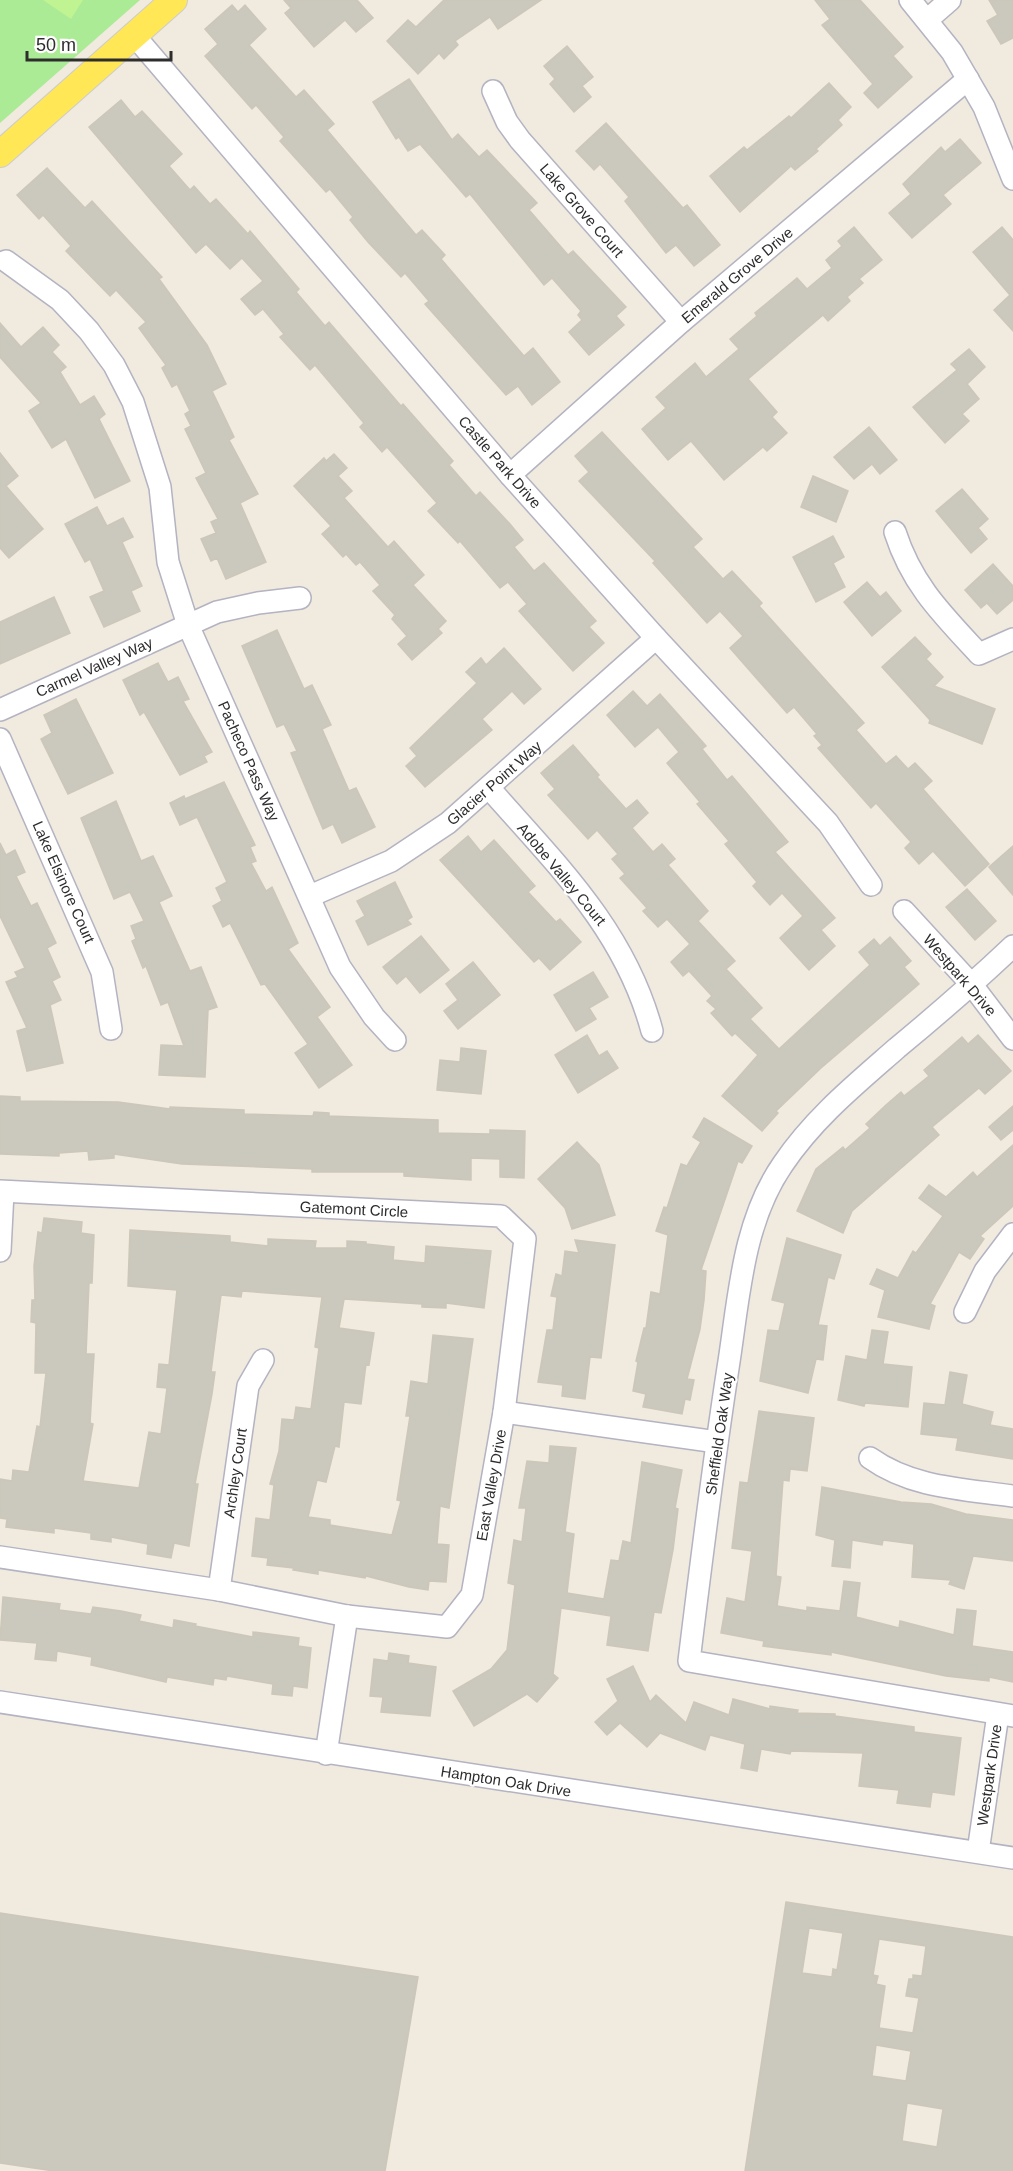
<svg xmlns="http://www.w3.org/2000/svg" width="1013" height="2171" font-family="Helvetica,sans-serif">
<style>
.green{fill:#abeb96}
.pitch{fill:#c0f391}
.building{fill:#cbc8bd;stroke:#ccc7b8;stroke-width:1.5;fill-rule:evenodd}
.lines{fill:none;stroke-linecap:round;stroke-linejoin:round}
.minor-casing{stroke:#b3b3c2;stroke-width:24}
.major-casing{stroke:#cdcdcd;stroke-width:28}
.minor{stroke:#fff;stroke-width:21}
.major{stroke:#ffe755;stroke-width:26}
.labels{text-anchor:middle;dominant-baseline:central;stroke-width:4.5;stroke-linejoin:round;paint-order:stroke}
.street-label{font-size:15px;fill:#2d2d2d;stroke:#fff}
</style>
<rect width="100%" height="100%" fill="#f0eadf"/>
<path class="green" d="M0,0H140L0,123Z"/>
<path class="pitch" d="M43,0H83L71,19Z"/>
<g class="building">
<path d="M284,0H357L373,18L356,32L345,20L314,47L285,13L291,8Z"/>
<path d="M444,0H541L498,29L490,17L455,41L458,45L444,59L439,53L418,74L387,41L408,20L416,27Z"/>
<path d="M815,0H860L903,47L893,56L912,77L878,108L864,93L873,84L822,25L830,19Z"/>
<path d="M989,0H1013V38L1001,44L987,21L998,15Z"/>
<path d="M232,5L238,12L245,5L266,29L249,45L296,97L304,90L334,124L327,130L416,235L422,230L445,255L441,259L524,356L533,348L560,382L532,405L518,386L506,395L425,304L429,301L405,273L401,277L368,242L350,220L353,217L330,189L326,192L280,141L284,137L256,105L252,109L205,56L218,44L205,29Z"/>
<path d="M567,46L593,77L582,86L591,97L574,112L550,84L555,79L544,66Z"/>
<path d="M409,79L452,140L458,134L479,157L487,150L537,203L529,210L568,255L573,251L626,307L616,316L624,325L589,355L569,332L582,320L578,315L581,311L552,278L544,285L470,194L466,197L420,144L408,151L399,137L396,139L373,102Z"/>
<path d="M829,83L851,107L838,120L842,125L816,149L818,151L795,170L791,166L740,212L710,176L744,147L747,150L789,116L791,118Z"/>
<path d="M121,100L135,117L142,111L182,154L169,166L190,190L194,186L210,204L216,199L248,234L250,231L299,289L296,292L325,326L329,322L401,406L403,404L453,461L449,465L476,496L480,492L510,524L523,540L514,547L534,571L544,563L596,621L589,627L604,643L573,671L519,611L527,604L508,582L500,588L460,541L458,543L428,511L437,503L387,447L382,452L360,427L364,423L315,365L310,370L280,337L284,334L263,309L255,315L241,299L263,281L242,258L230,269L206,244L196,253L89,127Z"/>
<path d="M606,123L683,208L687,205L720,245L694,266L676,245L666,253L625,201L629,197L600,164L594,170L576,151Z"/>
<path d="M960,139L981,163L943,195L951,204L912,238L889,213L911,194L903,184L941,147L945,152Z"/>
<path d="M47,168L85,208L92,201L162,277L159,279L207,345L226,384L212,391L234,437L229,440L258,494L240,503L266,562L226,579L217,558L211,561L201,539L216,533L211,522L218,519L196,478L206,473L185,429L191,426L185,414L190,411L177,384L172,387L162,368L166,365L139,328L146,322L116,290L110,296L66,251L71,246L43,215L39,219L17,195Z"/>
<path d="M854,227L882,260L859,279L863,283L847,297L850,301L828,321L823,315L748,379L777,412L772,417L787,433L767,451L763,447L724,480L691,441L668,460L642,429L666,408L656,397L695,363L706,377L739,349L730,339L757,316L755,313L797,278L807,289L832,268L826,260L842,246L838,241Z"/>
<path d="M1002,227L1013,240V331L994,310L1010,295L973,252Z"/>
<path d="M0,323L21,347L43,327L59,345L52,352L66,367L60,372L80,405L94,396L105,414L99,419L130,481L95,498L66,439L52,448L29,411L41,403L0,357Z"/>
<path d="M969,349L985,367L967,384L979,399L962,414L969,421L945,443L913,407L957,370L951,364Z"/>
<path d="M869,427L897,460L880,474L872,464L854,479L834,457Z"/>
<path d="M602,432L702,539L693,547L723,579L732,571L762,603L759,606L864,723L856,730L886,764L896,756L908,769L915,763L932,781L923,789L989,864L965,886L933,851L919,864L905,848L911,842L876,803L871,808L818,748L822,745L814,736L817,734L794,707L787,713L730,648L743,636L720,611L707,623L653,563L655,561L579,481L589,472L575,456Z"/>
<path d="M0,453L18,476L6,486L43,529L9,558L0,548Z"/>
<path d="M334,454L347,468L338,476L352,491L344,498L388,547L394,541L424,575L413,585L446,621L438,629L442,633L412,660L398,644L407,636L392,619L395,615L373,591L380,585L360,562L356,565L346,554L343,557L322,534L331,526L294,486L324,458L326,461Z"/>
<path d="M813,476L848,491L836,522L801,507Z"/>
<path d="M962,489L988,519L978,528L987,539L971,553L936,511Z"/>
<path d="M97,507L107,526L123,518L133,537L122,542L142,586L131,591L140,611L104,627L90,597L104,591L90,559L85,562L65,524Z"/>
<path d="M833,536L844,557L833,563L845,587L816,602L793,557Z"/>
<path d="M993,564L1013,586V600L997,614L987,603L981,608L965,590Z"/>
<path d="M867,582L880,597L886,592L901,611L872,636L844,602Z"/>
<path d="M54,597L70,633L0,664V622Z"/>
<path d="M277,630L304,689L312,685L331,725L322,729L349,791L356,788L375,827L342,843L333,824L323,829L291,753L297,751L284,724L277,727L242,646Z"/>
<path d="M915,637L931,654L926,659L943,677L934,686L995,709L982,744L929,723L930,720L882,667Z"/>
<path d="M504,648L541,689L524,704L512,691L482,719L492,730L425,787L406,766L417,756L410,748L477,683L466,672L481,658L486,665Z"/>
<path d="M158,663L168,682L178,677L189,699L183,701L212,752L204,756L207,762L180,775L144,712L140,715L123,680Z"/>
<path d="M633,691L647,706L660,694L706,746L702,749L727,780L732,776L788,842L775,852L835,918L821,930L835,946L809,970L780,938L803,916L782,893L770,905L753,886L757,882L725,844L729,841L697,804L700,802L667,763L679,752L658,727L635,747L607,715Z"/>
<path d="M76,699L113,773L68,794L41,739L52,733L44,715Z"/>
<path d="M573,745L599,775L597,777L626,809L637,800L648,813L632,828L653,852L662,844L675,859L668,865L708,911L698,921L735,961L726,969L762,1008L750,1019L779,1049L870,965L859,952L874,939L880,946L890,937L911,961L904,967L919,984L821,1068L776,1111L778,1113L762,1131L722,1096L758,1055L735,1033L732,1036L711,1013L716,1009L707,1001L712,996L689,971L683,976L671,962L690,944L667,919L658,927L643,911L647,908L620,878L625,874L612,859L618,854L597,830L588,839L548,795L555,789L541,773Z"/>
<path d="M224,782L255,845L250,847L256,861L251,863L266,891L272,887L298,943L288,949L330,1007L317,1017L352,1065L319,1088L295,1053L308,1044L265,984L261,985L230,923L223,927L213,906L222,901L216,888L227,882L197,817L180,825L170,803L184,796L185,799Z"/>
<path d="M116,801L141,861L153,856L172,896L159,902L190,971L201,967L217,1007L208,1010L205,1077L159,1075L161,1045L184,1046L168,1002L161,1005L146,966L143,968L132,941L136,939L131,926L144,921L130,892L114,899L81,818Z"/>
<path d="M468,836L481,852L494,840L535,886L528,892L556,922L560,919L581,942L550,970L539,958L534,962L440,860Z"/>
<path d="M0,843L6,855L15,850L25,872L16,876L31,906L37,903L56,943L47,948L60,977L52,981L61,1000L50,1005L63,1063L27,1071L17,1031L27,1028L6,982L18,977L15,972L25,968L0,916Z"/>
<path d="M1013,846V895L989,867Z"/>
<path d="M395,882L412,917L407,920L411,924L368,945L356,921L365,916L357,901Z"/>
<path d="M967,889L996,921L975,940L946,907Z"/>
<path d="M421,936L449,970L420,993L406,976L397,984L383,967Z"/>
<path d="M473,962L500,995L458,1029L444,1011L458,1000L446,984Z"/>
<path d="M593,972L608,997L589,1008L596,1019L576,1031L554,995Z"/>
<path d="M587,1035L599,1056L607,1051L618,1068L578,1093L555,1055Z"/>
<path d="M978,1035L1011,1071L985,1094L979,1088L932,1127L939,1135L852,1211L843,1233L797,1211L816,1169L843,1147L845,1150L870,1128L866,1124L886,1105L901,1092L904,1096L929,1076L924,1070L962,1037L968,1044Z"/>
<path d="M461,1048L486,1051L481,1094L437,1090L440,1060L460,1062Z"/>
<path d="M0,1096L20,1097V1101L118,1102L170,1109V1107L244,1110V1114L313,1116L314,1112L329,1113V1116L438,1120V1133L490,1134V1130L525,1131L524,1178L500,1177V1159L471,1158V1180L404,1176V1172H312V1169L182,1164L114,1154V1158L89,1160L88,1151L59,1153V1156L0,1154Z"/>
<path d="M1013,1106V1130L1001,1140L989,1127Z"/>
<path d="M704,1118L752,1146L742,1163L738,1161L701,1270L706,1271L704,1300L700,1329L687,1379L694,1380L690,1400L685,1399L682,1414L643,1407L646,1394L633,1391L638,1362L636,1361L644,1328H646L651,1292L660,1294L668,1235L656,1231L664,1207L667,1208L681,1164L687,1166L701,1142L693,1137Z"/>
<path d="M577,1142L599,1165L615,1215L572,1229L565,1208L538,1179Z"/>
<path d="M1013,1145V1206L980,1236L984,1239L970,1259L959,1252L930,1304L935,1306L929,1329L878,1317L885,1290L870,1284L877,1269L898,1278L913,1251L916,1253L943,1216L919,1198L929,1185L946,1197L973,1172L977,1177Z"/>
<path d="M44,1218L82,1222L81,1233L94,1235L92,1283H89L86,1354H94L90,1423L93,1424L83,1481L139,1488L149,1432L161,1434L167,1388L157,1387L159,1364L169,1365L177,1290L128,1286L130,1230L230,1236V1242L268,1246V1239L316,1241L315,1248H347V1241L366,1242V1244L394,1247L393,1260L425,1263L426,1246L491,1251L484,1308L446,1303V1308L422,1307V1304L344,1299L339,1328L374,1333L369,1365L366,1364L361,1404L344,1402L339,1447L335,1446L326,1482L317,1480L308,1517L330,1520V1525L392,1535L401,1501L397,1500L410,1416H406L411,1381L428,1384L433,1335L473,1339L449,1508L440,1506L437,1544L449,1545L446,1582L429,1581L428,1590L409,1587L366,1576L365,1578L318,1570V1574L293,1570L294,1568L267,1565L268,1558L252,1556L256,1518L270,1520L274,1485L270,1484L279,1451L282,1419L294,1420L296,1407L311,1409L319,1348L315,1347L322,1297L242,1291L241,1297L221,1295L211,1372H215L212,1394L195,1484H198L189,1546L174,1543L171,1558L147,1554L148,1544L111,1537V1542L91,1539V1533L54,1528V1533L6,1527L7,1519L0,1518V1479L12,1481L13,1470L29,1472L37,1426L40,1427L46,1373H35L36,1323L31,1322L32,1300H35L34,1266L38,1232L42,1233Z"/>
<path d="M787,1238L841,1255L834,1279L828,1277L818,1325L827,1326L823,1360L816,1359L808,1393L760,1381L768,1330L779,1331L785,1303L772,1300Z"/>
<path d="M575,1240L615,1245L601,1358L590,1357L585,1399L562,1396L563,1385L538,1382L547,1330H553L557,1297L551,1296L556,1274L562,1276L565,1251L579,1253Z"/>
<path d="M872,1330L888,1332L883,1364L912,1367L908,1407L865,1403L864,1406L838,1400L846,1356L867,1360Z"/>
<path d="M950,1372L967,1375L962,1404L993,1412L990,1425L1013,1429V1459L956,1450L958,1438L921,1434L924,1403L945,1405Z"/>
<path d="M759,1411L814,1418L807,1471L790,1469L789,1481L783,1480L776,1576L781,1577L777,1606L807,1611V1607L840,1611L844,1581L860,1583L856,1617L899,1628L900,1621L954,1635L957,1609L976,1611L972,1646L1013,1652V1682L989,1677V1681L946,1676L831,1652V1655L763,1646L764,1641L721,1633L727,1598L745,1602L752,1551L732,1548L740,1482L748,1483Z"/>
<path d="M550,1446L576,1448L565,1532L574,1534L567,1593L604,1599L611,1560L619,1561L623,1541L631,1543L642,1462L682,1470L675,1508L678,1509L673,1550L661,1613L654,1612L648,1651L607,1645L611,1616L561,1608L553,1674L558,1678L537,1702L527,1694L474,1726L453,1691L491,1669L507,1650L515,1585L508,1583L514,1540L522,1542L526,1508H519L527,1461L549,1463Z"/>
<path d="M822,1487L901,1502L931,1504L966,1514L1013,1520V1561L973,1556L964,1589L949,1584L951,1580L912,1577L914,1544L883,1540L882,1545L852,1540L850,1568L832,1566L835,1540L816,1535Z"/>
<path d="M3,1597L60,1604L59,1610L91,1614L93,1607L121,1611L141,1615L139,1621L173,1628L174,1620L196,1624L195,1626L253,1637V1632L299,1638L298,1646L311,1648L307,1688L293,1686L292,1696L272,1694L273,1684L227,1676L226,1680L214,1678L213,1685L167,1677L166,1682L91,1665L92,1657L57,1651L56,1661L35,1659L37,1643L0,1640Z"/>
<path d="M389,1653L409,1656L408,1663L436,1667L430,1716L381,1712L383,1697L370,1696L374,1659L388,1661Z"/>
<path d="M633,1666L650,1702L656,1695L686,1723L694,1702L729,1715L733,1699L770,1709V1706L798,1710L797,1713L835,1714V1716L914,1727V1732L961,1738L954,1795L932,1792L930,1807L897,1803L899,1790L859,1786L863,1753L791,1751L790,1754L761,1749L757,1771L741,1768L745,1744L710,1735L705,1750L660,1733L647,1747L620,1723L607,1735L595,1722L618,1701L607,1679Z"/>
<path d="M786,1902L1013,1937V2171H745ZM809,1928L843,1933L837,1970L833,1969L832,1977L802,1973ZM879,1939L926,1946L922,1976L913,1975V1979H909L906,1996L919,1998L913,2033L879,2028L885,1986L876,1984L878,1976L873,1975ZM876,2045L911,2051L906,2081L872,2076ZM907,2103L943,2109L937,2147L902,2141Z"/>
<path d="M0,1913L418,1977L385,2171H54L0,2163Z"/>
</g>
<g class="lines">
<defs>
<g id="minor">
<path d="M910,0L952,52L984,107L1013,179"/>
<path d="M927,20L950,0"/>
<path d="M133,34L510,475L656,638L828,823L871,885"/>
<path d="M493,91L507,122L520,140L681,322"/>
<path d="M6,261L60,300L89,331L114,365L133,402L160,487L168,562L188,625L340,967L374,1017L395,1040"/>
<path d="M510,475L681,322L968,79"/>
<path d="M895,532C912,585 942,614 979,654L1013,639"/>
<path d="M0,710L217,612L258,603L300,598"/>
<path d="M0,739L102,972L111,1029"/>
<path d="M490,789C556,864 625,930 652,1031"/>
<path d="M310,896L391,861L448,823L656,638"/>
<path d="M904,911L972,985L1013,1039"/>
<path d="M1013,946C976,981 937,1015 897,1048C856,1084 814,1118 783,1164C742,1223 739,1299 728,1368C713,1465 701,1563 689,1661L1013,1716"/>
<path d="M0,1191L501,1216L525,1239L504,1412L472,1595L447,1627L347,1616L219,1590L0,1557"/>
<path d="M0,1251L3,1192"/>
<path d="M965,1312L985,1271L1013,1234"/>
<path d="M504,1412L717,1442"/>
<path d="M870,1458C912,1488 963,1489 1013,1496"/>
<path d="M219,1590L248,1386L263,1360"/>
<path d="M0,1702L1013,1858"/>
<path d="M326,1754L347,1616"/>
<path d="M978,1852L998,1714"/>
</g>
<path id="major" d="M0,154L174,0"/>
</defs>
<use href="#minor" class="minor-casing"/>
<use href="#major" class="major-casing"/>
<use href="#minor" class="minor"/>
<use href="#major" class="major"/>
</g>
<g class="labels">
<g class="street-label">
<text transform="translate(582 210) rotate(49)">Lake Grove Court</text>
<text transform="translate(737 275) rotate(-40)">Emerald Grove Drive</text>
<text transform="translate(500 462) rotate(49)">Castle Park Drive</text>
<text transform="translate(94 667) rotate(-24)">Carmel Valley Way</text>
<text transform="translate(249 761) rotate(66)">Pacheco Pass Way</text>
<text transform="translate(494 783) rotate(-41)">Glacier Point Way</text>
<text transform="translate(562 874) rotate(50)">Adobe Valley Court</text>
<text transform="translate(64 882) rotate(66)">Lake Elsinore Court</text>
<text transform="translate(960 975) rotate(49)">Westpark Drive</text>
<text transform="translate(354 1209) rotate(3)">Gatemont Circle</text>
<text transform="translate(719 1434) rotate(-82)">Sheffield Oak Way</text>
<text transform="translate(235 1473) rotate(-82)">Archley Court</text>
<text transform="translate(491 1485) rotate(-80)">East Valley Drive</text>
<text transform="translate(989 1775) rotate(-82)">Westpark Drive</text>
<text transform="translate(506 1781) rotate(9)">Hampton Oak Drive</text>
</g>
</g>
<path d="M27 51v9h144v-9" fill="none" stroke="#2d2d2d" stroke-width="3"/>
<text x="36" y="51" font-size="18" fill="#2d2d2d" stroke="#ffffff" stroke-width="4.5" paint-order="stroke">50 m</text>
</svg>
